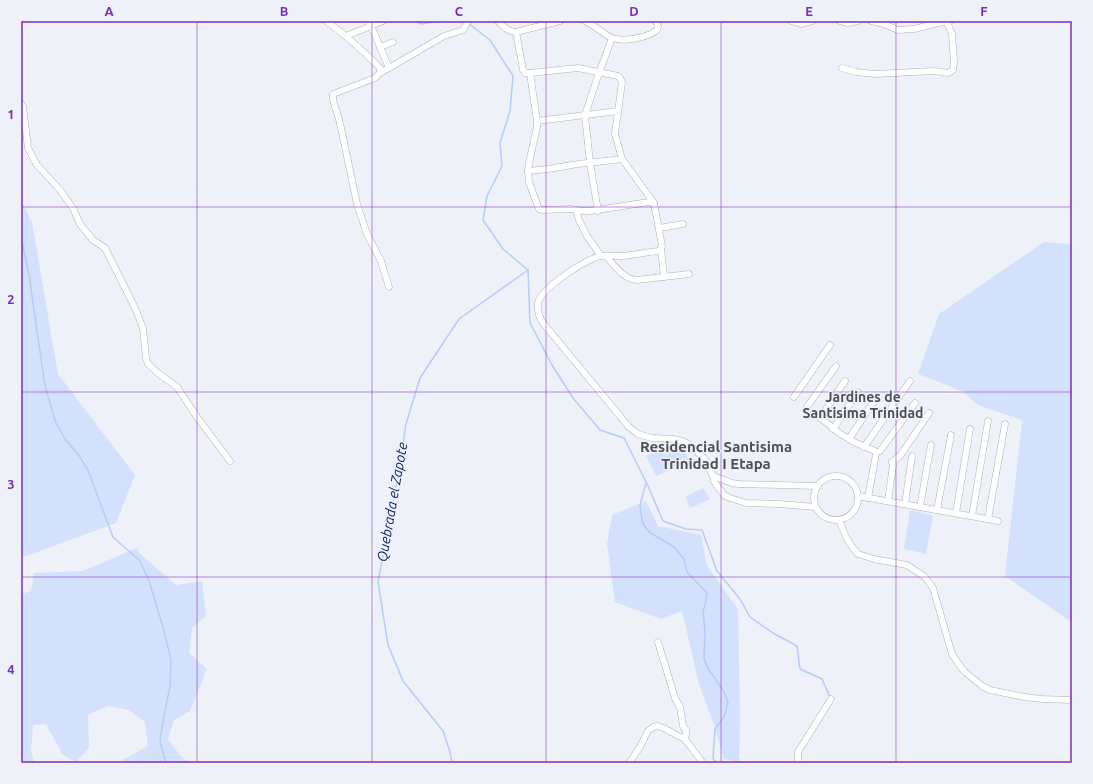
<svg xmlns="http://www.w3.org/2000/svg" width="1093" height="784" font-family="Ubuntu,sans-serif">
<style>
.green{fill:#d4e1fc}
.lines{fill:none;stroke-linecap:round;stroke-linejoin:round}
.stream{stroke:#b5cbf8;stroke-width:1.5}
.minor-casing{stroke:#aeb1b8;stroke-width:7}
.minor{stroke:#fff;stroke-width:6}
.grid{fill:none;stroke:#7b2cbf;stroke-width:1;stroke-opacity:0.55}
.labels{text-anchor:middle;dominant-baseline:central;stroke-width:3;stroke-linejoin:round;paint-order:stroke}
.neighbourhood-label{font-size:14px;font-weight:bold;fill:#4d5056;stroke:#eef1f8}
.water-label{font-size:14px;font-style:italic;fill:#0a2260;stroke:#eef1f8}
.quarter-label{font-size:15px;font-weight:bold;fill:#4d5056;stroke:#eef1f8}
.neatline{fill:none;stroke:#7b2cbf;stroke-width:1.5}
.grid-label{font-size:13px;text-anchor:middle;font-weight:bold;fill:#7b2cbf}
</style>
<rect width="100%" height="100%" fill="#eef1f8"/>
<g class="green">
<path d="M21,201L32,222L58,374L135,475L116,523L21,558Z"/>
<path d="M1044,242L1072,244V621L1067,619L1005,576L1022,420L978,405L962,391L918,374L939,314Z"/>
<path d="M680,442L689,461L656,476L646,456Z"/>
<path d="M703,488L710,499L690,508L685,497Z"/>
<path d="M646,501L658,526L701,535L707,566L738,609L740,719L739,762L724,759L715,728L699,684L682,611L661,619L615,602L607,544L612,515Z"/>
<path d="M910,510L933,516L926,554L904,549Z"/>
<path d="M137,548L139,553L176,585L202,581L206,616L192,628L189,653L207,669L190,711L174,720L168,739L182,758L192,763H123V760L148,746L145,722L129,710L108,706L88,715L89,748L76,762L63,755L46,724L33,725L31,752L35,763H21V594L31,591L34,573L83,571Z"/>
</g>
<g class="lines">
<g class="stream">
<path d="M416,21L421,24L440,21"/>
<path d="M459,21L465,22"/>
<path d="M468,23L490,40L513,76L510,111L500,143L502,166L487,196L483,220L503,249L528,270"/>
<path d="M21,237L29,275L45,386L56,423L65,439L78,454L88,470L113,537L140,561L149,581L163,627L171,660L170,686L162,726L160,742L166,763"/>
<path d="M528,270L530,323L552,365L573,398L600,430L624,438L648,486L663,521L686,529L702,530L717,571L740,599L750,617L773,633L797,646L800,669L822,679L830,697"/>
<path d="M646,483L640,505L642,522L649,532L674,547L684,559L687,572L707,593L705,605L703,612L705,633L704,658L707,667L723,690L728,702L724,717L715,729L713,759L718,763H720"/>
<path d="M452,763L450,752L443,731L403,681L388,645L378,582L399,471L406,424L420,378L459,319L528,270"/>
</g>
<defs>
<g id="minor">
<path d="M326,21C346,35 363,51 380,68V73L375,78L333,94V100L340,123L357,204L367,234L381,261L389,287"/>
<path d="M369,21L389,68L380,73"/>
<path d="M498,21C504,27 507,31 516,32L560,21"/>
<path d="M585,21C594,25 605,35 612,38C624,42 647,38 657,30L658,26L656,21"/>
<path d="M791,21L801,24L812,21"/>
<path d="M840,21L848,23L858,21"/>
<path d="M871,21L884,24L898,30L914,29L934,24L950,21"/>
<path d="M516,32L523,70L525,73H530L578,68L618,76L620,78L622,82L615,134L622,159L654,203L662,246L661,249L664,277"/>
<path d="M346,36L383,21"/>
<path d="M380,47L393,42"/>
<path d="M389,68L444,36L463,30L468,21"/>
<path d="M842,68L856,72L875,74L934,71L948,73L953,70L954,62L952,34L947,22"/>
<path d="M530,73L537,121V127L529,163L528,171L529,182L539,209L543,210L571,209L582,211H590L649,202L654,203"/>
<path d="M21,103L23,107L28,148L37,165L60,190L73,208L80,224L93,240L105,248L135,308L143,328L146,358L148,364L158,373L177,387L197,417L230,461"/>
<path d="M537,121L618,111"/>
<path d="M528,171L548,169L578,164L622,159"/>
<path d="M576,210L579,220L587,236L601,256"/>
<path d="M598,211L590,163L585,115L599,73L612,38"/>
<path d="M659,228L683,224"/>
<path d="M661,249L659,251C647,252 634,255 622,256C615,256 608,255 601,256C586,259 541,288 538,303C537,310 539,317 543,323L629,427L638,434L652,438L674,439L682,441L688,444L704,458L714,478V481L718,487L724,495L730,498L746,503L779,504L816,507"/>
<path d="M606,256C615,266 623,279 637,280L689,274"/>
<path d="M794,397L830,345"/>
<path d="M807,407L836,366"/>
<path d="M820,418L845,381"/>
<path d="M822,419L839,433L856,443L875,451L876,454L868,498"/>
<path d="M833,429L858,392"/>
<path d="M849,439L876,398"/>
<path d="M864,447L910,381"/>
<path d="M880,451L915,403"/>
<path d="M892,462L900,456L929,413"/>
<circle cx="836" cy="498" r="22"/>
<path d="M714,478L716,477L732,483L739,484L818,486"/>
<path d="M858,496L998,521"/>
<path d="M888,501L893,465"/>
<path d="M905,504L912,456"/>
<path d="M920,507L931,445"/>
<path d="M937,510L951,435"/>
<path d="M956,513L970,429"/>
<path d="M972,516L988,421"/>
<path d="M988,519L1005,424"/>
<path d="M839,520L846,537L852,547L858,554L874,559L907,565L925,577L933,588L952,654L960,666L965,672L982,686L990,690L1024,697L1042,699L1072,700"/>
<path d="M658,642L675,698L680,707L683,726L686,730V735L684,738"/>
<path d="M629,763L640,747L648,731L653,727L658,726L666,729L678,736L684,738L703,763"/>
<path d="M798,763V752L831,699"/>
</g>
</defs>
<use href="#minor" class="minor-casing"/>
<use href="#minor" class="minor"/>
</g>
<path class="grid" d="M197,21V763M372,21V763M546,21V763M721,21V763M896,21V763M21,207H1072M21,392H1072M21,577H1072"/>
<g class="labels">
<g class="neighbourhood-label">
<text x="863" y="397">Jardines de<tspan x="863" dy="16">Santisima Trinidad</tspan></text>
</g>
<g class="water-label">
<text transform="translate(392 502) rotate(-80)">Quebrada el Zapote</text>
</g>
<g class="quarter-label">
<text x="716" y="446">Residencial Santisima<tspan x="716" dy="17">Trinidad I Etapa</tspan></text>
</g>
</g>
<rect width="1093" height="784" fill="none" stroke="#eef1f8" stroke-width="44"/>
<rect x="22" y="22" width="1049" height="740" class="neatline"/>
<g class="grid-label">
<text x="109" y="16">A</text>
<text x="284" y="16">B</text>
<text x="459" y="16">C</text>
<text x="634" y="16">D</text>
<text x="809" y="16">E</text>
<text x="984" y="16">F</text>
<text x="11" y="119">1</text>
<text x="11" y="304">2</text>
<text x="11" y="489">3</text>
<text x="11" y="674">4</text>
</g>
</svg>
